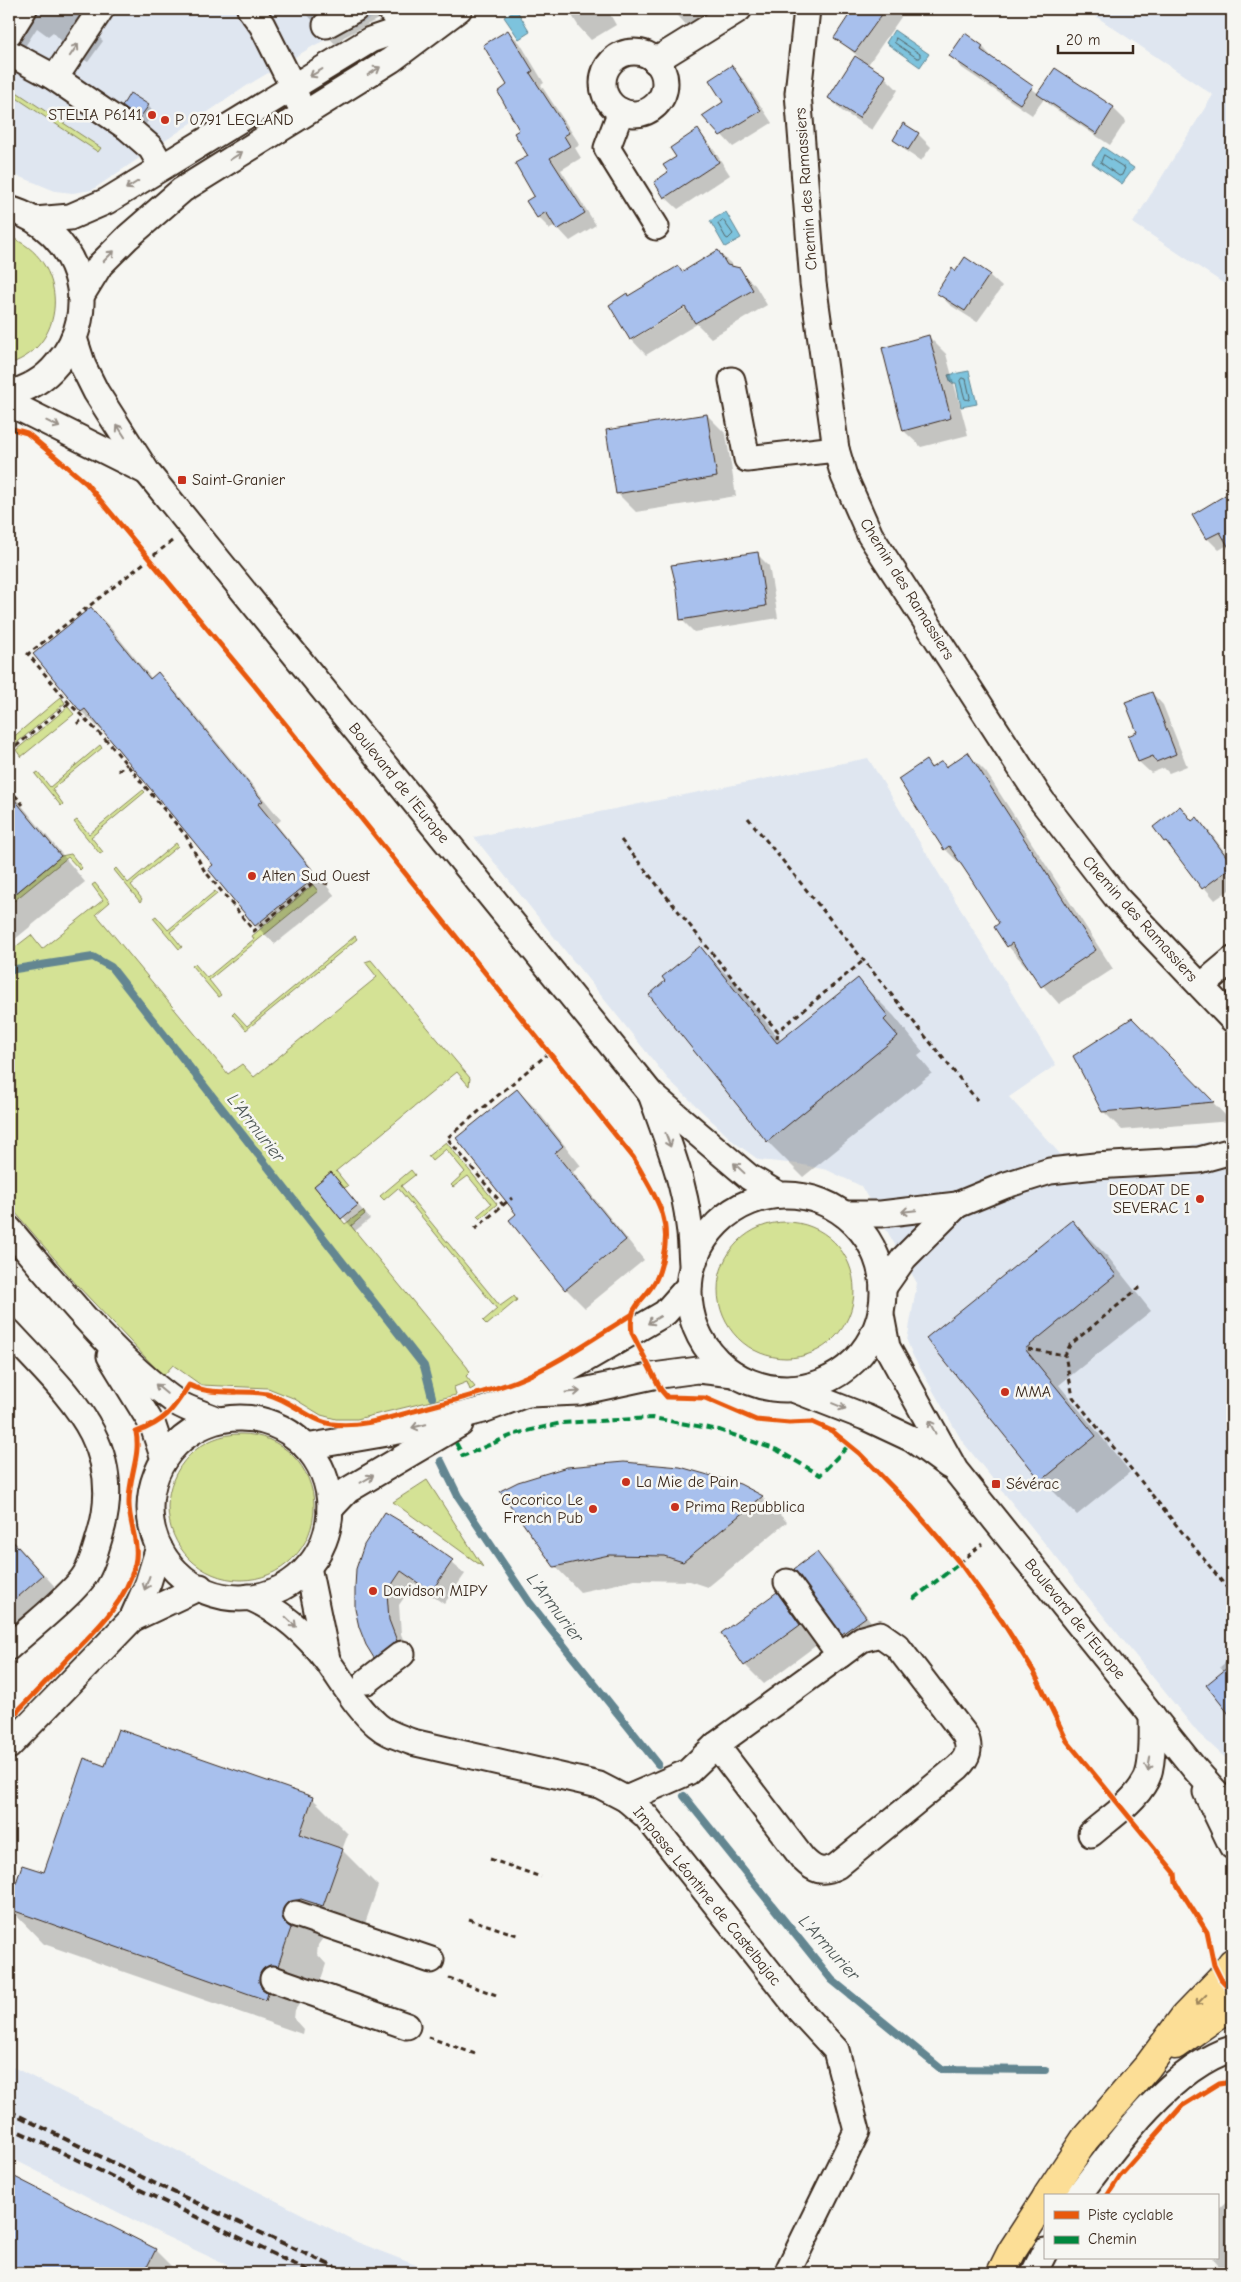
<svg xmlns="http://www.w3.org/2000/svg" width="1241" height="2282" font-family="'Comic Neue',sans-serif">
<style>
.built{fill:#dfe6f0}
.green{fill:#d4e295;stroke:#88865a}
.water{fill:#7dc3dd;stroke:#638691}
.shadow{fill:#0003;fill-rule:evenodd}
.lines{fill:none;stroke-linecap:round;stroke-linejoin:round}
.shore{stroke:#55676a;stroke-width:1}
.stream{stroke:#638691;stroke-width:8}
.building{fill:#a8c0ed;stroke:#3b2a1e}
.minor-casing{stroke:#3b2a1e;stroke-width:29}
.major-casing{stroke:#3b2a1e;stroke-width:31}
.path{stroke:#3b2a1e;stroke-width:3;stroke-dasharray:5 4;stroke-linecap:butt}
.minor{stroke:#f6f6f2;stroke-width:25}
.major{stroke:#fcde96;stroke-width:28}
.rail{stroke:#3b2a1e;stroke-width:4;stroke-dasharray:8 4;stroke-linecap:butt}
.quiet{stroke:#00873e;stroke-width:4;stroke-dasharray:8 4;stroke-linecap:butt}
.cycleway-casing{stroke:#f6f6f2;stroke-width:8}
.cycleway{stroke:#e8590c;stroke-width:5}
.oneway{stroke:#989088}
.oneway2{stroke:#9c845a}
.poi-dot{fill:#c8321e;stroke:#f6f6f2;stroke-width:2}
.labels{text-anchor:middle;dominant-baseline:central;stroke-width:5;stroke-linejoin:round;paint-order:stroke}
.poi-label{font-size:16px;fill:#3b2a1e;stroke:#f6f6f2;text-anchor:start}
.street-label{font-size:16px;fill:#3b2a1e;stroke:#f6f6f2}
.water-label{font-size:18px;font-style:italic;fill:#4f5857;stroke:#f6f6f2}
</style>
<rect width="100%" height="100%" fill="#f6f6f2"/>
<filter id="ink" filterUnits="userSpaceOnUse"><feTurbulence type="fractalNoise" baseFrequency=".02" numOctaves="2"/><feDisplacementMap in="SourceGraphic" scale="10" xChannelSelector="R" yChannelSelector="G"/><feConvolveMatrix kernelMatrix="1 2 1 2 8 2 1 2 1" color-interpolation-filters="sRGB"/></filter>
<g filter="url(#ink)">
<g class="built">
<path d="M9,9H391L315,45L248,85L92,190L73,193L55,191L26,179L9,174Z"/>
<path d="M1085,9H1232V289L1133,223L1213,95Z"/>
<path d="M868,758L1056,1065L1009,1097L1060,1154L1176,1148L1232,1137V1764L1198,1733L962,1441L913,1356L907,1341L917,1283L861,1186L827,1170L798,1164L759,1160L734,1142L668,1079L474,837Z"/>
<path d="M9,2065L357,2242L436,2273H244L163,2235L9,2157Z"/>
</g>
<g class="green">
<path d="M9,87L101,148L98,152L9,93Z"/>
<path d="M9,237C68,257 71,345 9,364Z"/>
<path d="M61,697L65,703L13,746L9,741V737L11,739Z"/>
<path d="M68,707L74,714L21,757L16,750Z"/>
<path d="M100,745L102,748L52,789L63,804L61,806L35,774L38,772L50,787Z"/>
<path d="M143,790L145,792L91,837L103,852L100,854L74,822L77,820L89,834Z"/>
<path d="M176,843L178,846L131,885L142,899L140,902L114,870L116,868L128,883Z"/>
<path d="M71,854L82,868L80,870L68,857L9,905V899L61,856Z"/>
<path d="M95,883L110,902L96,914L228,1074L242,1064L254,1077L377,977L365,962L371,960L470,1078L469,1086L457,1072L336,1171L348,1186L344,1188L331,1172L314,1186L345,1224L363,1211L365,1214L351,1226L467,1367L470,1372L466,1376L475,1387L470,1390L467,1382L454,1387L456,1395L357,1419H336L321,1415L293,1398L268,1388L201,1385L173,1365L163,1376L76,1284L9,1205V952L31,935L42,949L103,900L92,885Z"/>
<path d="M313,885L318,891L209,980L221,995L218,997L192,966L195,964L207,978L254,939L252,936Z"/>
<path d="M215,891L217,894L170,932L182,947L179,949L153,918L156,916L168,930Z"/>
<path d="M355,936L357,939L246,1030L232,1014L234,1012L247,1026Z"/>
<path d="M446,1142L497,1204L480,1219L477,1216L491,1204L468,1176L453,1187L451,1185L465,1172L446,1149L432,1161L428,1156Z"/>
<path d="M411,1170L415,1175L401,1186L500,1306L514,1296L517,1300L487,1325L483,1321L497,1309L398,1188L384,1200L380,1196Z"/>
<circle cx="786" cy="1290" r="68"/>
<circle cx="241" cy="1507" r="73"/>
<path d="M427,1480L483,1567L393,1502Z"/>
</g>
<g class="water">
<path d="M516,9L530,32L519,39L504,17Z"/>
<path d="M894,30L929,54L920,67L886,43Z"/>
<path d="M1103,147L1134,168L1122,184L1092,163Z"/>
<path d="M726,212L741,238L725,247L710,221Z"/>
<path d="M969,371L977,404L961,407L956,383H951L948,375Z"/>
</g>
<g class="shadow">
<path d="M9,9H89L88,26L103,41L88,62L73,53L53,32L48,36L37,28L22,51L9,42Z"/>
<path d="M302,9H397L344,37L336,45Z"/>
<path d="M568,9H607L616,25L591,40L579,27Z"/>
<path d="M672,9H720L689,28Z"/>
<path d="M854,9H893L901,17L867,66L885,77L898,90L872,130L842,111L829,98L863,61L836,37Z"/>
<path d="M508,31L520,43L544,83L541,85L580,145L575,148L581,158L561,170L596,225L570,241L556,226L550,229L538,217L530,157L509,86Z"/>
<path d="M965,35L983,47L994,60L1039,94L1055,69L1113,108L1126,121L1110,145L1051,106L1044,99L1032,115L962,68L951,56Z"/>
<path d="M731,67L743,79L772,123L733,147L704,116L725,103Z"/>
<path d="M123,106H148L154,112L146,124Z"/>
<path d="M903,125L918,134L931,147L921,161L907,152L894,139Z"/>
<path d="M698,131L710,144L730,175L678,209L665,197L677,158Z"/>
<path d="M718,252L755,285L767,305L711,338L697,324L646,355L631,339L629,297L678,268L683,273ZM690,302L691,305L633,339V337Z"/>
<path d="M955,273L989,275L1002,287L977,322L950,305L938,293Z"/>
<path d="M929,337L946,354L968,435L921,447L904,431Z"/>
<path d="M707,415L726,434L736,496L636,512L617,493Z"/>
<path d="M1232,492V550L1229,544L1219,550L1207,538L1194,515Z"/>
<path d="M757,554L769,566L778,618L694,632L682,620Z"/>
<path d="M91,608L110,627L152,679L158,674L177,693L281,820L276,824L335,896L275,944L256,926L210,869L215,865L103,728L101,730L82,712L35,654Z"/>
<path d="M1152,693L1163,705L1187,766L1169,773L1164,768L1151,773L1139,762L1130,736L1139,733Z"/>
<path d="M968,754L986,772L1113,969L1059,1004L1008,946L996,927L1001,924L963,867L945,849L900,779L926,762L933,768L942,763L947,768Z"/>
<path d="M9,790L85,882L9,944Z"/>
<path d="M1180,808L1193,821L1197,819L1209,831L1232,862V888L1215,900L1165,841Z"/>
<path d="M700,948L735,983L781,1041L858,980L894,1016L923,1052L918,1056L932,1073L803,1177L767,1141L667,982Z"/>
<path d="M1132,1020L1231,1121L1122,1130L1103,1111Z"/>
<path d="M517,1090L536,1109L581,1166L573,1172L644,1260L585,1308L566,1289L518,1214Z"/>
<path d="M331,1173L370,1219L355,1231L316,1186Z"/>
<path d="M1072,1221L1108,1257L1151,1311L1059,1385L1130,1472L1077,1515L1042,1480L928,1338Z"/>
<path d="M740,1485L762,1497L787,1522L708,1587L690,1581L635,1580L580,1592L555,1566Z"/>
<path d="M414,1531L465,1574L444,1604L414,1583L399,1605L401,1634L409,1654L387,1669L375,1657L356,1588Z"/>
<path d="M9,1536L67,1600L9,1652Z"/>
<path d="M817,1554L830,1566L877,1630L856,1645L843,1633Z"/>
<path d="M776,1594L795,1613L818,1644L764,1684L745,1665Z"/>
<path d="M1232,1657V1716L1207,1685L1224,1672L1220,1667Z"/>
<path d="M106,1767L312,1798L348,1834L342,1850L378,1886L359,1941L338,1934L323,1938L318,1945L317,1954L326,1964L314,2001L306,2000L300,2003L295,2010L294,2019L303,2029L302,2034L44,1944L9,1908L23,1866L44,1874Z"/>
<path d="M9,2176L155,2250L174,2269L172,2273H9Z"/>
<path d="M1232,2196V2273H1225L1212,2258H1217V2210Z"/>
</g>
<g class="lines">
<g class="shore">
<path d="M896,38L920,54V58H917L895,43Z"/>
<path d="M1104,155L1125,168L1122,175L1119,176L1101,163Z"/>
<path d="M723,220L733,234L728,239L726,238L718,224Z"/>
<path d="M962,378L966,379L970,397L969,400L965,399L960,381Z"/>
</g>
<g class="stream">
<path d="M9,970L93,957L111,967L424,1366L432,1397"/>
<path d="M441,1461L458,1496L529,1602L658,1764"/>
<path d="M684,1796L832,1980L941,2069L1045,2070"/>
</g>
</g>
<g class="building">
<path d="M853,9H886L855,52L834,38Z"/>
<path d="M508,30L533,71L530,73L569,133L564,136L570,146L550,158L585,213L557,230L546,212L537,218L526,201L534,196L515,163L528,156L514,133L519,130L498,92L507,85L483,45Z"/>
<path d="M965,33L983,46L981,50L1033,86L1020,104L949,56Z"/>
<path d="M855,56L886,76L859,118L828,98Z"/>
<path d="M732,65L761,111L720,136L702,116L723,102L709,80Z"/>
<path d="M1055,68L1114,107L1097,134L1037,94Z"/>
<path d="M130,93L149,105L139,119L122,106Z"/>
<path d="M903,123L919,133L908,150L893,140Z"/>
<path d="M698,129L719,162L664,198L654,182L668,172L663,165L676,157L670,148Z"/>
<path d="M718,250L727,265L740,268L753,290L695,323L685,307L630,340L609,305L627,293L628,296L678,266L682,272Z"/>
<path d="M965,257L990,274L965,311L936,293L952,268L955,272Z"/>
<path d="M929,335L951,418L903,431L882,348Z"/>
<path d="M707,414L717,477L616,494L606,430Z"/>
<path d="M1232,491V553L1220,532L1206,539L1192,515Z"/>
<path d="M758,552L766,606L680,620L677,589L671,565Z"/>
<path d="M91,607L150,679L158,672L263,801L258,804L317,876L255,926L208,869L213,865L85,709L81,712L33,654Z"/>
<path d="M1152,692L1176,754L1156,762L1153,756L1138,762L1128,736L1137,732L1125,702Z"/>
<path d="M968,752L1096,950L1041,987L1012,943L1007,947L994,927L999,923L969,876L949,846L944,850L898,779L926,760L931,768L942,761L946,767Z"/>
<path d="M9,793L61,856L9,899Z"/>
<path d="M1180,806L1192,821L1197,817L1232,864V867L1202,889L1166,841L1164,842L1153,827Z"/>
<path d="M700,946L777,1043L858,978L888,1016L884,1020L898,1036L767,1142L649,995L665,981L662,977Z"/>
<path d="M1132,1018L1214,1102L1102,1112L1073,1056Z"/>
<path d="M517,1089L563,1146L555,1153L626,1240L565,1290L509,1220L516,1214L456,1138Z"/>
<path d="M331,1172L358,1205L341,1219L314,1186Z"/>
<path d="M1072,1220L1116,1275L1025,1349L1096,1436L1041,1481L926,1338Z"/>
<path d="M624,1462L680,1467L740,1484L763,1496L683,1562L664,1556L609,1555L554,1567L500,1491L518,1482L567,1467Z"/>
<path d="M385,1512L415,1530L413,1532L453,1560L431,1592L401,1571L387,1592L389,1620L397,1641L374,1658L366,1645L359,1627L355,1609V1588L356,1569L364,1545Z"/>
<path d="M9,1537L43,1575L9,1605Z"/>
<path d="M817,1552L866,1617L842,1634L794,1569Z"/>
<path d="M777,1592L800,1625L744,1666L721,1633Z"/>
<path d="M1232,1664V1718L1206,1685Z"/>
<path d="M118,1729L313,1797L300,1834L343,1849L323,1906L301,1899L287,1903L283,1909L282,1917L286,1924L291,1928L278,1966L270,1965L264,1968L260,1974L259,1982L262,1989L268,1993L266,2000L9,1909V1904L22,1865L44,1872L84,1758L105,1766Z"/>
<path d="M9,2174L156,2249L144,2273H9Z"/>
</g>
<g class="lines">
<defs>
<g id="minor">
<path d="M250,9L262,25L293,87L298,101"/>
<path d="M389,9L395,16L400,29"/>
<path d="M807,9L798,93L813,283L836,449L844,476L870,535L1042,801L1117,898L1232,1019"/>
<path d="M326,25L355,9"/>
<path d="M9,33L24,9"/>
<circle cx="634" cy="83" r="31"/>
<path d="M9,53L52,76L59,72L101,9"/>
<path d="M655,61L739,9"/>
<path d="M52,76L128,128L151,148L162,167"/>
<path d="M621,111L607,148L656,227"/>
<path d="M9,209C77,229 105,310 57,364C45,379 27,390 9,393"/>
<path d="M35,220L70,217L107,201L370,40L440,16"/>
<path d="M81,296L100,265L128,237L182,190L391,60L459,9"/>
<path d="M74,338L83,366L96,392L147,472L651,1094L749,1177L779,1195"/>
<path d="M732,380L747,459L836,449"/>
<path d="M9,403L145,471"/>
<path d="M1201,986L1232,960"/>
<path d="M651,1094C666,1137 684,1180 689,1225C691,1238 691,1251 692,1264"/>
<circle cx="786" cy="1292" r="97"/>
<path d="M844,1214H881L957,1205L1006,1185L1050,1171L1095,1166L1199,1160L1232,1151"/>
<path d="M9,1229C60,1289 111,1355 176,1402C188,1410 205,1414 218,1420"/>
<path d="M883,1288L904,1258L957,1205"/>
<path d="M881,1315L887,1347L955,1470L1194,1768L1232,1810"/>
<path d="M9,1332C65,1393 128,1443 100,1535C95,1551 91,1570 79,1583C60,1605 31,1627 9,1647"/>
<path d="M110,1356L153,1426L164,1459"/>
<path d="M793,1389L865,1417L912,1439L949,1466"/>
<path d="M529,1394L579,1392L653,1376L698,1370L734,1374"/>
<circle cx="240" cy="1508" r="90"/>
<path d="M306,1447L399,1431L483,1410L524,1395L665,1313L689,1286"/>
<path d="M330,1509L348,1490L460,1424"/>
<path d="M308,1567L327,1659"/>
<path d="M787,1582L840,1655"/>
<path d="M249,1597C281,1611 307,1634 328,1662C344,1684 356,1707 377,1725C387,1734 400,1737 412,1742L599,1785L626,1799L646,1816L801,2012L836,2050L857,2131L789,2269"/>
<path d="M132,1619L148,1583L159,1547"/>
<path d="M880,1634L897,1646L965,1735C971,1749 968,1757 958,1767L837,1866C822,1874 814,1870 803,1859L716,1745L862,1639Z"/>
<path d="M367,1681L402,1654"/>
<path d="M9,1746L132,1619L200,1587"/>
<path d="M1206,1792L1232,1846"/>
<path d="M626,1799L688,1772L716,1745"/>
<path d="M1091,1834C1109,1818 1134,1803 1146,1780C1154,1765 1152,1732 1152,1715"/>
<path d="M296,1914L431,1960"/>
<path d="M273,1979L407,2026"/>
<path d="M1078,2196C1114,2147 1172,2066 1232,2049"/>
<path d="M1034,2273L1045,2251"/>
</g>
<g id="major">
<path d="M1175,2045L1232,2005"/>
<path d="M1047,2196L1085,2139L1148,2066L1185,2016L1221,1979L1232,1963"/>
<path d="M1001,2273L1012,2251L1045,2200"/>
</g>
</defs>
<use href="#minor" class="minor-casing"/>
<use href="#major" class="major-casing"/>
<g class="path">
<path d="M172,541L28,654L69,703L109,743L186,836L204,870L254,931L316,880L328,884"/>
<path d="M77,724L84,718"/>
<path d="M9,752L69,703"/>
<path d="M118,771L127,764"/>
<path d="M9,788L23,805"/>
<path d="M748,818L977,1100"/>
<path d="M621,840L758,1010L778,1031L863,961"/>
<path d="M777,1039L778,1031"/>
<path d="M503,1205L512,1198"/>
<path d="M475,1229L503,1205L447,1138L550,1052"/>
<path d="M1140,1287L1070,1345L1065,1355L1073,1397L1232,1594"/>
<path d="M1028,1349L1065,1355"/>
<path d="M960,1563L982,1544"/>
<path d="M490,1859L541,1877"/>
<path d="M469,1919L520,1936"/>
<path d="M449,1978L499,1996"/>
<path d="M428,2037L478,2055"/>
</g>
<use href="#minor" class="minor"/>
<use href="#major" class="major"/>
<g class="rail">
<path d="M9,2111L154,2183L347,2273"/>
<path d="M9,2127L313,2273"/>
</g>
<g class="quiet">
<path d="M456,1443L463,1456L515,1434L561,1423L653,1418L719,1430L777,1450L820,1475L849,1445"/>
<path d="M913,1599L960,1563"/>
</g>
<defs>
<g id="cycleway">
<path d="M9,428L27,433L86,483L254,685L633,1157C652,1193 673,1215 663,1257C661,1266 659,1276 654,1283C642,1304 628,1304 632,1333L661,1390L667,1397L705,1398L756,1420L789,1423L812,1422L832,1431L859,1453L911,1506L960,1563L1002,1621L1034,1672L1067,1741L1175,1873L1176,1883L1207,1932L1214,1965L1221,1979L1232,1991"/>
<path d="M9,1720C28,1700 48,1680 67,1659C94,1632 126,1603 135,1564C140,1544 129,1524 129,1504C128,1478 141,1457 136,1432C165,1422 173,1410 189,1385C215,1397 241,1389 267,1394C291,1400 310,1421 332,1424C361,1428 391,1417 418,1410C450,1401 485,1393 516,1381C556,1365 594,1338 631,1315"/>
<path d="M1107,2196L1120,2176L1182,2106L1219,2083L1232,2081"/>
</g>
</defs>
<use href="#cycleway" class="cycleway-casing"/>
<use href="#cycleway" class="cycleway"/>
</g>
<defs><path id="oneway-shaft" d="M-6 0H5M1.5-3L5.5 0L1.5 3" fill="none" stroke-width="1.6" stroke-linecap="round" stroke-linejoin="round" transform="scale(1.25)"/></defs>
<g class="oneway">
<use href="#oneway-shaft" transform="translate(74 50) rotate(-56)"/>
<use href="#oneway-shaft" transform="translate(374 71) rotate(-32)"/>
<use href="#oneway-shaft" transform="translate(316 73) rotate(149)"/>
<use href="#oneway-shaft" transform="translate(236 156) rotate(-32)"/>
<use href="#oneway-shaft" transform="translate(132 185) rotate(148)"/>
<use href="#oneway-shaft" transform="translate(109 256) rotate(-45)"/>
<use href="#oneway-shaft" transform="translate(53 424) rotate(26)"/>
<use href="#oneway-shaft" transform="translate(121 431) rotate(-123)"/>
<use href="#oneway-shaft" transform="translate(668 1140) rotate(70)"/>
<use href="#oneway-shaft" transform="translate(739 1168) rotate(-137)"/>
<use href="#oneway-shaft" transform="translate(909 1211) rotate(174)"/>
<use href="#oneway-shaft" transform="translate(654 1320) rotate(149)"/>
<use href="#oneway-shaft" transform="translate(161 1389) rotate(-140)"/>
<use href="#oneway-shaft" transform="translate(573 1392) rotate(-4)"/>
<use href="#oneway-shaft" transform="translate(839 1406) rotate(22)"/>
<use href="#oneway-shaft" transform="translate(419 1426) rotate(166)"/>
<use href="#oneway-shaft" transform="translate(932 1427) rotate(-118)"/>
<use href="#oneway-shaft" transform="translate(367 1479) rotate(-30)"/>
<use href="#oneway-shaft" transform="translate(147 1583) rotate(110)"/>
<use href="#oneway-shaft" transform="translate(291 1622) rotate(44)"/>
<use href="#oneway-shaft" transform="translate(1149 1764) rotate(99)"/>
</g>
<use class="oneway2" href="#oneway-shaft" transform="translate(1201 2000) rotate(135)"/>
</g>
<g class="poi-dot">
<circle cx="152" cy="115" r="5"/>
<circle cx="165" cy="120" r="5"/>
<rect x="177" y="475" width="10" height="10" rx="2.5"/>
<circle cx="252" cy="876" r="5"/>
<circle cx="1200" cy="1199" r="5"/>
<circle cx="1005" cy="1392" r="5"/>
<circle cx="626" cy="1482" r="5"/>
<rect x="991" y="1479" width="10" height="10" rx="2.5"/>
<circle cx="675" cy="1507" r="5"/>
<circle cx="593" cy="1509" r="5"/>
<circle cx="373" cy="1591" r="5"/>
</g>
<g class="labels">
<g class="poi-label">
<text x="142" y="115" text-anchor="end">STELIA P6141</text>
<text x="175" y="120">P 0791 LEGLAND</text>
<text x="192" y="480">Saint-Granier</text>
<text x="262" y="876">Alten Sud Ouest</text>
<text x="1190" y="1190" text-anchor="end">DEODAT DE<tspan x="1190" dy="18">SEVERAC 1</tspan></text>
<text x="1015" y="1392">MMA</text>
<text x="636" y="1482">La Mie de Pain</text>
<text x="1006" y="1484">Sévérac</text>
<text x="583" y="1500" text-anchor="end">Cocorico Le<tspan x="583" dy="18">French Pub</tspan></text>
<text x="685" y="1507">Prima Repubblica</text>
<text x="383" y="1591">Davidson MIPY</text>
</g>
<g class="street-label">
<text transform="translate(806 189) rotate(-94)">Chemin des Ramassiers</text>
<text transform="translate(907 589) rotate(58)">Chemin des Ramassiers</text>
<text transform="translate(399 783) rotate(51)">Boulevard de l'Europe</text>
<text transform="translate(1140 919) rotate(48)">Chemin des Ramassiers</text>
<text transform="translate(1075 1619) rotate(51)">Boulevard de l'Europe</text>
<text transform="translate(707 1896) rotate(51)">Impasse Léontine de Castelbajac</text>
</g>
<g class="water-label">
<text transform="translate(256 1128) rotate(52)">L'Armurier</text>
<text transform="translate(555 1608) rotate(53)">L'Armurier</text>
<text transform="translate(829 1948) rotate(48)">L'Armurier</text>
</g>
</g>
<rect width="1241" height="2282" fill="none" stroke="#f6f6f2" stroke-width="30"/>
<rect x="15" y="15" width="1211" height="2252" fill="none" stroke="#3b2a1e" stroke-width="2" filter="url(#ink)"/>
<rect x="1044" y="2194" width="175" height="65" fill="#f6f6f2" stroke="#aba49d"/>
<rect x="1054" y="2211" width="25" height="8" fill="#e8590c" stroke="#aba49d"/>
<text x="1088" y="2220" font-size="15" fill="#3b2a1e">Piste cyclable</text>
<rect x="1054" y="2236" width="25" height="8" fill="#00873e" stroke="#aba49d"/>
<text x="1088" y="2244" font-size="15" fill="#3b2a1e">Chemin</text>
<path d="M1058 45v8h75v-8" fill="none" stroke="#3b2a1e" stroke-width="2.5"/>
<text x="1066" y="45" font-size="15" fill="#3b2a1e" stroke="#f6f6f2" stroke-width="4" paint-order="stroke">20 m</text>
</svg>
